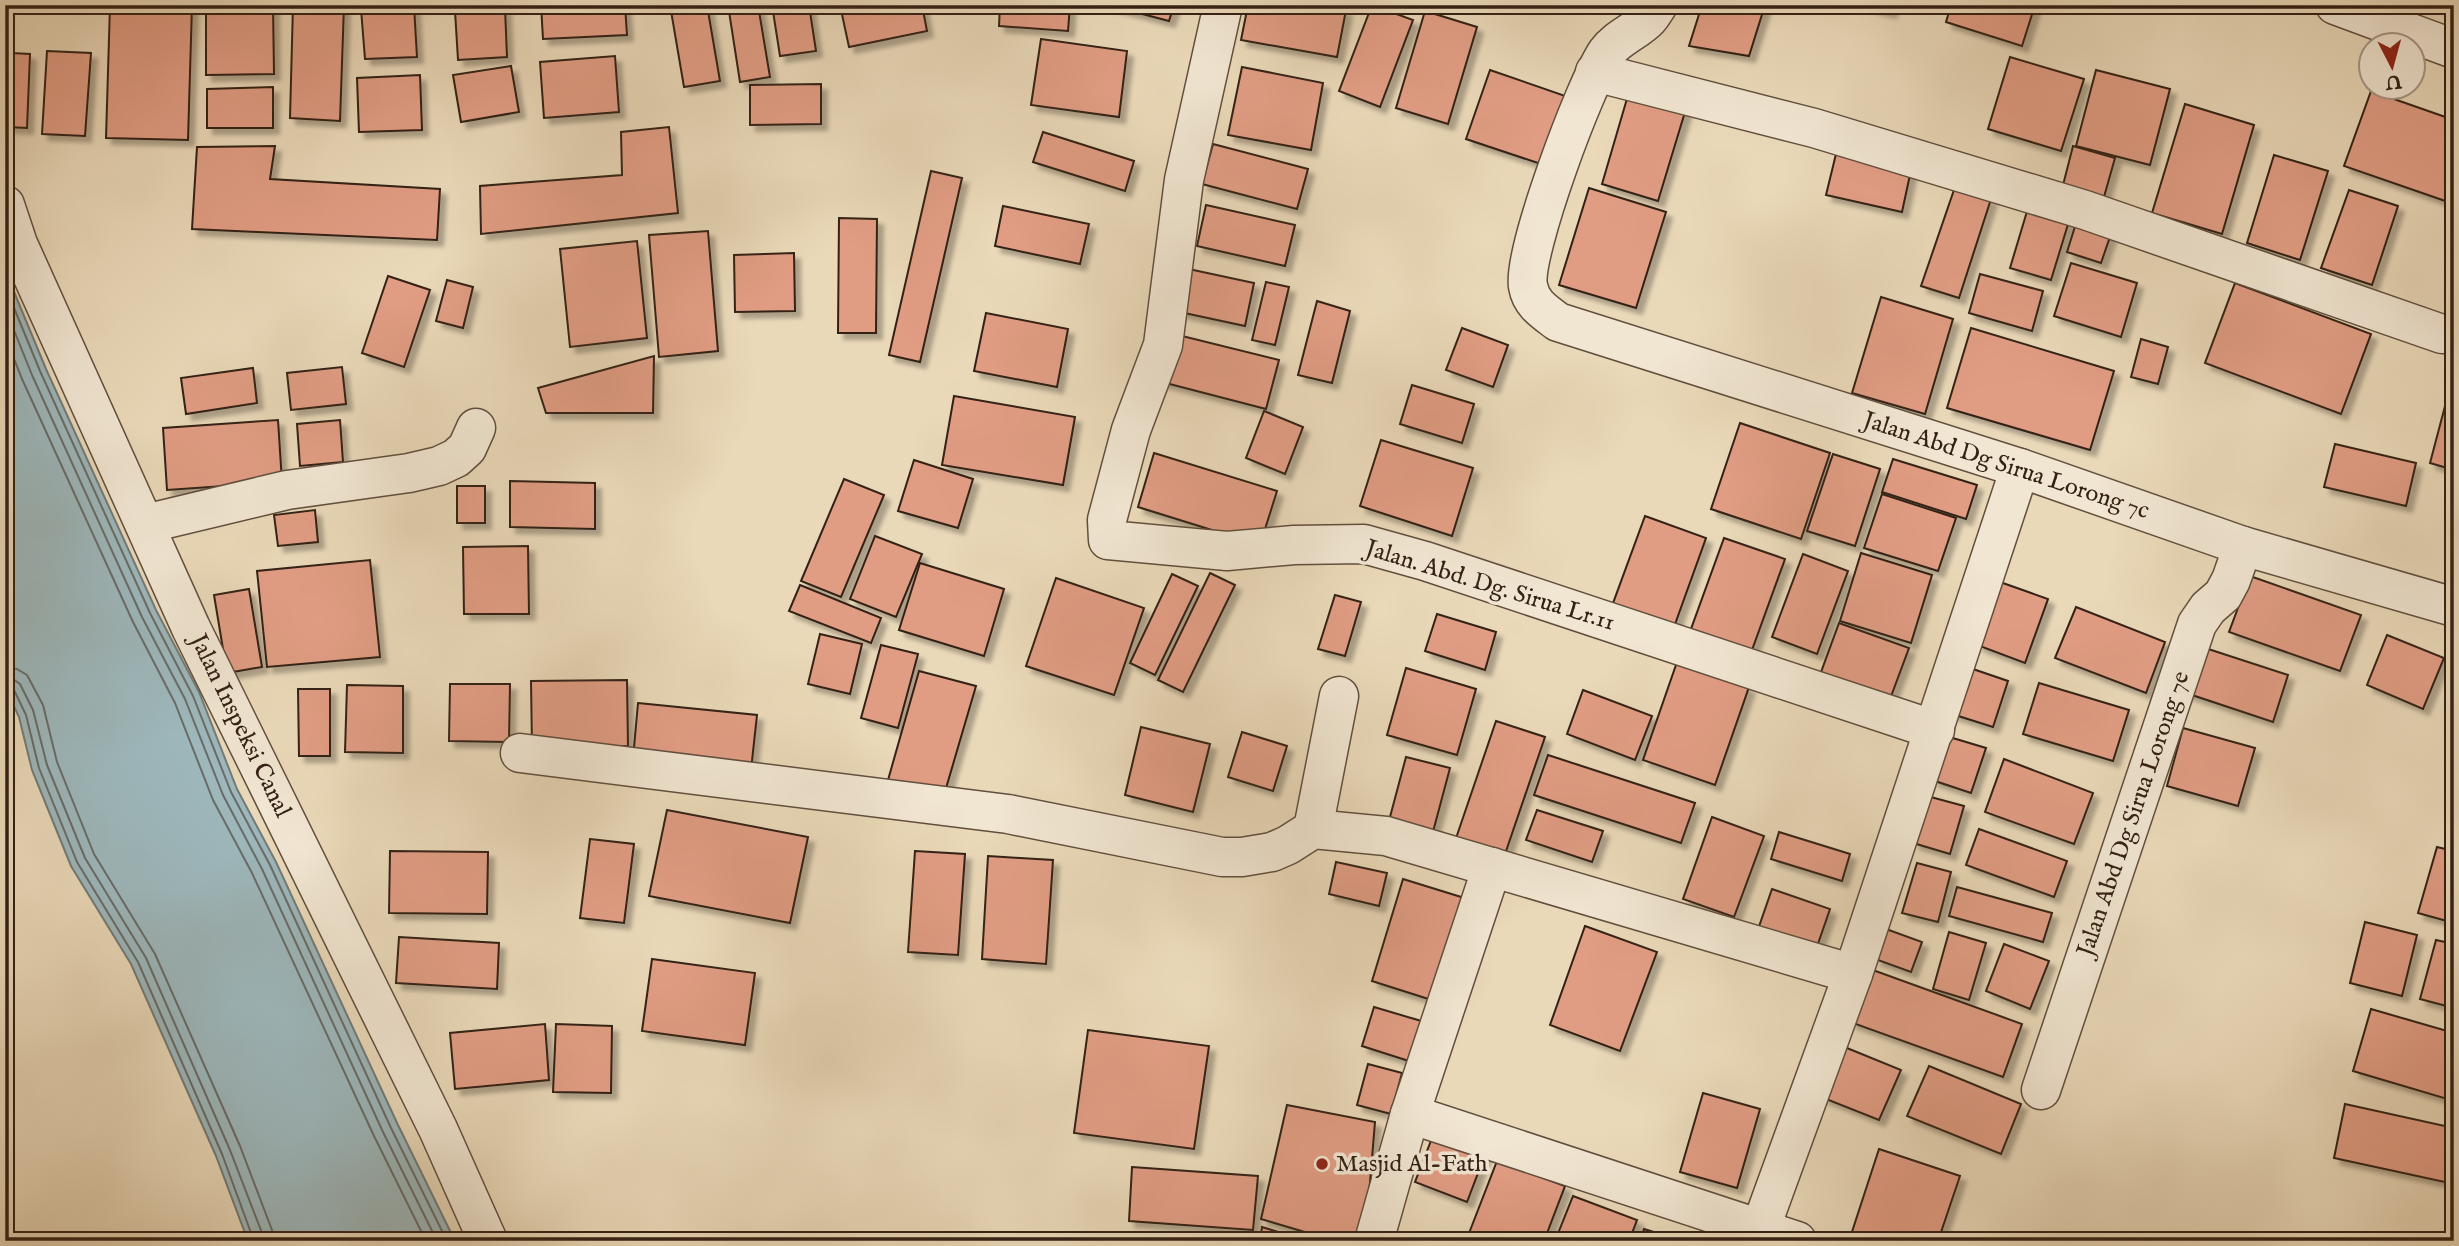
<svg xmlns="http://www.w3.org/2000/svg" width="2459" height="1246" font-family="'IM FELL English',serif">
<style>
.water{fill:#9db7bb;stroke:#737b79;stroke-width:2}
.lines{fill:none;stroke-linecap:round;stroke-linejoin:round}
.shore{stroke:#686c68;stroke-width:2}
.building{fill:#e19d84;stroke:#332115;stroke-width:2;filter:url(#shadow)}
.street-casing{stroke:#614f3e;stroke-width:41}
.street{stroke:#f1e6d2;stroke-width:38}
.poi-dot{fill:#8f2418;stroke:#f1e6d2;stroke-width:2.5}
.labels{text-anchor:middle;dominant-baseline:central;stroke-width:7;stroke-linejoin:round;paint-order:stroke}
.street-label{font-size:24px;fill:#332115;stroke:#f1e6d2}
.poi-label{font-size:24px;fill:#332115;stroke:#f1e6d2;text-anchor:start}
</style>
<defs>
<filter id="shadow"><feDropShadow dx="6" dy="6" stdDeviation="2" flood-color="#0004"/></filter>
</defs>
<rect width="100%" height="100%" fill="#ead9b9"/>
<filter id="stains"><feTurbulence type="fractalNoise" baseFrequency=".00286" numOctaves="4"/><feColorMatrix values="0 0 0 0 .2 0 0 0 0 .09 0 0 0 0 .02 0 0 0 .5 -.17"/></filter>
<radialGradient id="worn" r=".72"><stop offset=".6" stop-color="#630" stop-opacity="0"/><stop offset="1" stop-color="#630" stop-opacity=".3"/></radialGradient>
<path class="water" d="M5,270L46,369L156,610L199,692L237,789L276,862L398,1125L455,1241H248L216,1156L131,964L71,866L32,770L19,717L5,687Z"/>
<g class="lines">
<g class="shore">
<path d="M5,286L40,371L150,613L193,696L231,792L270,865L391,1128L447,1241"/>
<path d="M5,308L32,375L142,617L185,699L223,795L262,869L383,1132L437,1241"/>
<path d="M5,336L22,379L133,622L175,703L213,800L252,873L374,1136L426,1241"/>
<path d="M5,667L17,669L27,675L43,705L57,762L94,854L155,954L240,1146L272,1230L273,1241"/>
<path d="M5,678L13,679L20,684L33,710L47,765L85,858L146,958L230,1150L262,1233L263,1241"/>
<path d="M5,686L14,690L26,715L39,768L77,862L138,962L222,1154L254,1241"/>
</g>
</g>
<g class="building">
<path d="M110,5H192L188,140L106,138Z"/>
<path d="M206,5H273L274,74L206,75Z"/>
<path d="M293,5H344L340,121L290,118Z"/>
<path d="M541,5H625L627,35L543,39Z"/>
<path d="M670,5H707L720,81L684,87Z"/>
<path d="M728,5H758L770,77L740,82Z"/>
<path d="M772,5H809L816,51L780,56Z"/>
<path d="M840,5H922L927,31L849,47Z"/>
<path d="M1000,5H1070L1068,31L999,26Z"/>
<path d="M1108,5H1174L1169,21Z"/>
<path d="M1248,5H1317L1346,10L1337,57L1241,40Z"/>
<path d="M1372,5L1413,20L1380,107L1339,91Z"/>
<path d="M1702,5H1765L1749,56L1689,46Z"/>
<path d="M1864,5H1892L1890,12Z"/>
<path d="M1951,5H2035L2022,46L1946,22Z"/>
<path d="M414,6L417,57L365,59L361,9Z"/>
<path d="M505,8L507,57L458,60L455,11Z"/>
<path d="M1425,11L1477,27L1448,124L1396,108Z"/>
<path d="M1041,39L1127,51L1119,117L1031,105Z"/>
<path d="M47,51L91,53L85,136L42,134Z"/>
<path d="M11,53L30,54L27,128L8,127Z"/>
<path d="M615,56L619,112L544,118L540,62Z"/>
<path d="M2010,57L2084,79L2061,151L1988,129Z"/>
<path d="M511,66L519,112L461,122L453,75Z"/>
<path d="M1242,67L1323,83L1311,150L1228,135Z"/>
<path d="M1490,70L1574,99L1550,167L1466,139Z"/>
<path d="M2096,70L2170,89L2150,165L2076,146Z"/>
<path d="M420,75L422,130L359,132L357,78Z"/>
<path d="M821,84V124L750,125V85Z"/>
<path d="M1631,85L1688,102L1658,201L1602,184Z"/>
<path d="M273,87V128H207V89Z"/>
<path d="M2371,91L2454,120V204L2344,166Z"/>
<path d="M2185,104L2254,125L2222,234L2152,213Z"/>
<path d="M669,127L678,213L481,234L480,186L622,175L621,132Z"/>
<path d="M1043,132L1134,161L1125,191L1033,162Z"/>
<path d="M1213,144L1308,169L1297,209L1202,184Z"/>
<path d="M275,146L270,179L440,189L437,240L192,229L197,147Z"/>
<path d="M2073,146L2115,158L2102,204L2061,193Z"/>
<path d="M1836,154L1911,170L1902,212L1826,195Z"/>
<path d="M2274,155L2328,171L2300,260L2247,243Z"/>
<path d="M931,171L962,178L920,362L889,355Z"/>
<path d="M1955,187L1991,199L1959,298L1921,286Z"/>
<path d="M1589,188L1666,212L1636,308L1559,285Z"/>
<path d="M2349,190L2398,206L2372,285L2321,268Z"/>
<path d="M1206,205L1295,225L1285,266L1197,246Z"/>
<path d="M1003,206L1089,224L1080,264L995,246Z"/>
<path d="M2028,208L2069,221L2051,280L2010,268Z"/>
<path d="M839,218L877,219L876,333H838Z"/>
<path d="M2077,220L2112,231L2101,263L2067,252Z"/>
<path d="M708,231L718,351L659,357L649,235Z"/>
<path d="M637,241L647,338L570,347L560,249Z"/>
<path d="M794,253L795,311L735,312L734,255Z"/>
<path d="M2071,263L2137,283L2121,337L2054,316Z"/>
<path d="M1184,268L1254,283L1245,326L1175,311Z"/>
<path d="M1980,274L2043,291L2032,331L1969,313Z"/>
<path d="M388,276L430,290L404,367L362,353Z"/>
<path d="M447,280L473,287L463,328L436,321Z"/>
<path d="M1266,282L1289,287L1275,345L1252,340Z"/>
<path d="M2235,283L2371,334L2341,414L2205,363Z"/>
<path d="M1881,297L1953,319L1925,414L1852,393Z"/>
<path d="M1317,301L1350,311L1332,383L1298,375Z"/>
<path d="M986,313L1068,329L1057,387L974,371Z"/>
<path d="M1462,328L1508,345L1493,387L1446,370Z"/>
<path d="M1971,328L2114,371L2090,450L1947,408Z"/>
<path d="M1170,333L1279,360L1266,409L1158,381Z"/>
<path d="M2141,339L2168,347L2158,384L2131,377Z"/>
<path d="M654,356L653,413H546L538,388Z"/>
<path d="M342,367L346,404L291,410L287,373Z"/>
<path d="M253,368L257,403L186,414L181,378Z"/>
<path d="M2454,372V470L2430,463Z"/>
<path d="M1412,385L1474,404L1462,443L1400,424Z"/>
<path d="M954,396L1075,417L1063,485L942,465Z"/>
<path d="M1264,411L1303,427L1285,474L1246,458Z"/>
<path d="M278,420L282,482L167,490L163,428Z"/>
<path d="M340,420L343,462L300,466L297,424Z"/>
<path d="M1740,423L1830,453L1801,539L1711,509Z"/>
<path d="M1381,440L1473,468L1452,536L1360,506Z"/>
<path d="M2335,444L2416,463L2406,506L2324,487Z"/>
<path d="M1154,453L1277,491L1260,545L1138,507Z"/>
<path d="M1833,454L1880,469L1855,546L1807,531Z"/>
<path d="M1893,459L1977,485L1966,519L1882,492Z"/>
<path d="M914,460L973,479L958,528L898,511Z"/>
<path d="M844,479L884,495L841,597L801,581Z"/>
<path d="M510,481L595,483V529L510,527Z"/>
<rect x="457" y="486" width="28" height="37"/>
<path d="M1882,494L1956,518L1938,571L1864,548Z"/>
<path d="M315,510L318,542L278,546L274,515Z"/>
<path d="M1645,516L1706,538L1674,627L1612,606Z"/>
<path d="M875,536L922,554L896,617L850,599Z"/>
<path d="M1724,538L1785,559L1752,650L1691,629Z"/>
<path d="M528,546L529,614H464L463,547Z"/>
<path d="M1861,553L1932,575L1911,643L1840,621Z"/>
<path d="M1803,554L1848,571L1817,654L1772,637Z"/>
<path d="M370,560L380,657L267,667L257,571Z"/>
<path d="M920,563L1004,589L984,656L899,630Z"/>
<path d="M1210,573L1235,585L1183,692L1158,680Z"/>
<path d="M1172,574L1198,586L1155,675L1130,663Z"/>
<path d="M2250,576L2361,615L2340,671L2229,632Z"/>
<path d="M1056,578L1144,608L1114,695L1026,666Z"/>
<path d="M2000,582L2048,599L2025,663L1977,645Z"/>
<path d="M800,585L881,618L871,643L789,611Z"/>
<path d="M249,589L262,667L227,673L214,595Z"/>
<path d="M1335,595L1361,602L1345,656L1318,649Z"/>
<path d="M2076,607L2165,642L2146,693L2055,658Z"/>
<path d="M1437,614L1496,632L1485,670L1425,651Z"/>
<path d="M1839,623L1909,648L1890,699L1820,675Z"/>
<path d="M820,634L862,644L850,694L808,684Z"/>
<path d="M2387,635L2444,658L2423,709L2367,685Z"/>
<path d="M881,645L918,654L898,728L861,718Z"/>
<path d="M2199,646L2288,675L2273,722L2183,692Z"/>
<path d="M1677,662L1749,687L1715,785L1643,760Z"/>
<path d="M1967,667L2008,681L1993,727L1952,714Z"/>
<path d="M1406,668L1476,689L1457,755L1387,735Z"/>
<path d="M919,671L976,686L944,795L888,780Z"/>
<path d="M627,680L628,746L532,747L531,681Z"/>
<path d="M2039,683L2129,710L2113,761L2023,734Z"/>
<path d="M450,684H510L509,742L449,741Z"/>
<path d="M347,685L403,686V753L345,752Z"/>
<path d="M298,689H330V756H299Z"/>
<path d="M1583,690L1652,716L1635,760L1567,734Z"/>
<path d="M638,703L757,715L751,770L633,759Z"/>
<path d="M2454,714V736L2447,734Z"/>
<path d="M1496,721L1545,737L1503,860L1454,844Z"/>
<path d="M1141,727L1210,744L1193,812L1125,795Z"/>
<path d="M2183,728L2255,748L2238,806L2167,786Z"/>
<path d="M1242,732L1287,746L1273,791L1228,777Z"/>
<path d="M1946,736L1986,748L1971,793L1932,780Z"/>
<path d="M1548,755L1695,803L1681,843L1534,795Z"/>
<path d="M1406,757L1450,768L1430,843L1386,832Z"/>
<path d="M2004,759L2093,793L2074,844L1985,812Z"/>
<path d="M1927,796L1964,806L1950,854L1913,843Z"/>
<path d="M667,810L808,837L790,923L649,896Z"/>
<path d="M1537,810L1603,831L1592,862L1526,840Z"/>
<path d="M1712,817L1764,836L1734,917L1683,899Z"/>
<path d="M1979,829L2067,861L2054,897L1966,865Z"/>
<path d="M1779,832L1850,854L1842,881L1771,859Z"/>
<path d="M590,839L634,844L624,923L580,918Z"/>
<path d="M2437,847L2454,851V923L2418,913Z"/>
<path d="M390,851L488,852L487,914L389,913Z"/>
<path d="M915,851L965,854L958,955L908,952Z"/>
<path d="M988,856L1053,860L1046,964L982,959Z"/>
<path d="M1336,862L1387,873L1379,906L1329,894Z"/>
<path d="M1917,863L1951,872L1938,922L1902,913Z"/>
<path d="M1403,879L1474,901L1441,1003L1372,981Z"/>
<path d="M1957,887L2052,913L2043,942L1949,916Z"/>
<path d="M1772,889L1830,909L1812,961L1754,941Z"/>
<path d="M2365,922L2417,935L2402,996L2350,983Z"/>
<path d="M1585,926L1657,952L1620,1051L1550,1025Z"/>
<path d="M1886,929L1922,942L1911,972L1875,959Z"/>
<path d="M1949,932L1986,943L1969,1000L1933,989Z"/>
<path d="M399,937L499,943L497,989L396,983Z"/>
<path d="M2436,940L2454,944V1008L2420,999Z"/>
<path d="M2004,944L2049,961L2030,1009L1986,991Z"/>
<path d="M652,959L755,973L745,1045L642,1031Z"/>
<path d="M1870,969L2022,1024L2003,1077L1850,1022Z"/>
<path d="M1374,1007L1428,1023L1415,1063L1362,1046Z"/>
<path d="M2371,1009L2454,1033V1101L2353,1071Z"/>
<path d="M545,1024L549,1080L455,1089L450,1033Z"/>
<path d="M556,1024L612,1026L611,1093L553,1092Z"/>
<path d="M1088,1030L1209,1046L1194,1149L1074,1133Z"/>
<path d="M1842,1046L1901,1070L1879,1120L1821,1097Z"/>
<path d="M1368,1064L1402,1073L1391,1114L1357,1105Z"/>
<path d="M1929,1066L2021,1104L2001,1154L1907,1116Z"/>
<path d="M1703,1093L1760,1109L1737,1188L1680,1172Z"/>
<path d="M2345,1104L2454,1128V1184L2334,1158Z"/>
<path d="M1287,1105L1375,1122L1368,1206L1354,1241H1335L1261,1219Z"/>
<path d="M1434,1133L1486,1152L1467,1202L1415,1182Z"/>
<path d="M1879,1149L1960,1176L1938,1241H1849Z"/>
<path d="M1497,1161L1565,1186L1544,1241H1466Z"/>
<path d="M1132,1167L1258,1176L1253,1230L1129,1221Z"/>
<path d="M1573,1196L1637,1220L1629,1241H1555Z"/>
<path d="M1262,1227L1308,1241H1260Z"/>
<path d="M1644,1229L1683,1241H1640Z"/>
</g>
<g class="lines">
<defs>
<g id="street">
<path d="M1223,5L1184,180L1163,345L1131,430L1107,520L1108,540L1227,551L1294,545L1364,544L1425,561L1935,730"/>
<path d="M1658,5C1655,9 1652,15 1649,18C1637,31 1617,38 1607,52C1586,82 1522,253 1528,286C1531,304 1545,312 1558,322L2020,468L2243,546L2454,607"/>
<path d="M2335,5L2454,49"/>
<path d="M1595,72L1814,128L2085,210L2442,334"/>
<path d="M5,205L18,244L191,628L438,1129L488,1241"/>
<path d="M145,524L287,490L409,473L439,466L456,458L467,448L476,428"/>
<path d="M520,753L1008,814L1222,857H1242L1272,852L1288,845L1313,829L1386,836L1853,974"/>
<path d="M1313,829L1339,696"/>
<path d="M1492,867L1410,1114L1797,1241"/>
<path d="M2041,1090L2197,624L2208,608L2223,595L2231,580L2243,546"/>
<path d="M1761,1227L1853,974L2020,468"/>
<path d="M1374,1241L1410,1114"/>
</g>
</defs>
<use href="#street" class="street-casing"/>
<use href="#street" class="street"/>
</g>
<circle class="poi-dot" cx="1322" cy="1164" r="7"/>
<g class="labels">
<g class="street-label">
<text transform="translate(2006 466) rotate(18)">Jalan Abd Dg Sirua Lorong 7c</text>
<text transform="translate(1490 586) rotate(17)">Jalan. Abd. Dg. Sirua Lr.11</text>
<text transform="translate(240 726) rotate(64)">Jalan Inspeksi Canal</text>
<text transform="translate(2134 814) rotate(-71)">Jalan Abd Dg Sirua Lorong 7e</text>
</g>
<g class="poi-label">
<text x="1336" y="1164">Masjid Al-Fath</text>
</g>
</g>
<rect width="2459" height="1246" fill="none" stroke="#ead9b9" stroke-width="28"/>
<rect x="7" y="7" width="2445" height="1232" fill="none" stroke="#332115" stroke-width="3.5"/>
<rect x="14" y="14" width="2431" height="1218" fill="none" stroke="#332115" stroke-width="2"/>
<g transform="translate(2392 66) rotate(174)"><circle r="33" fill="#f1e6d2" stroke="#a59786" stroke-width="2"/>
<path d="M0-5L12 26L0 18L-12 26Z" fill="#8f2418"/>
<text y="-10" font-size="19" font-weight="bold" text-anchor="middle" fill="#332115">U</text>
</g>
<rect width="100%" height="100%" filter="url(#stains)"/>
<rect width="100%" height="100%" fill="url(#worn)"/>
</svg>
